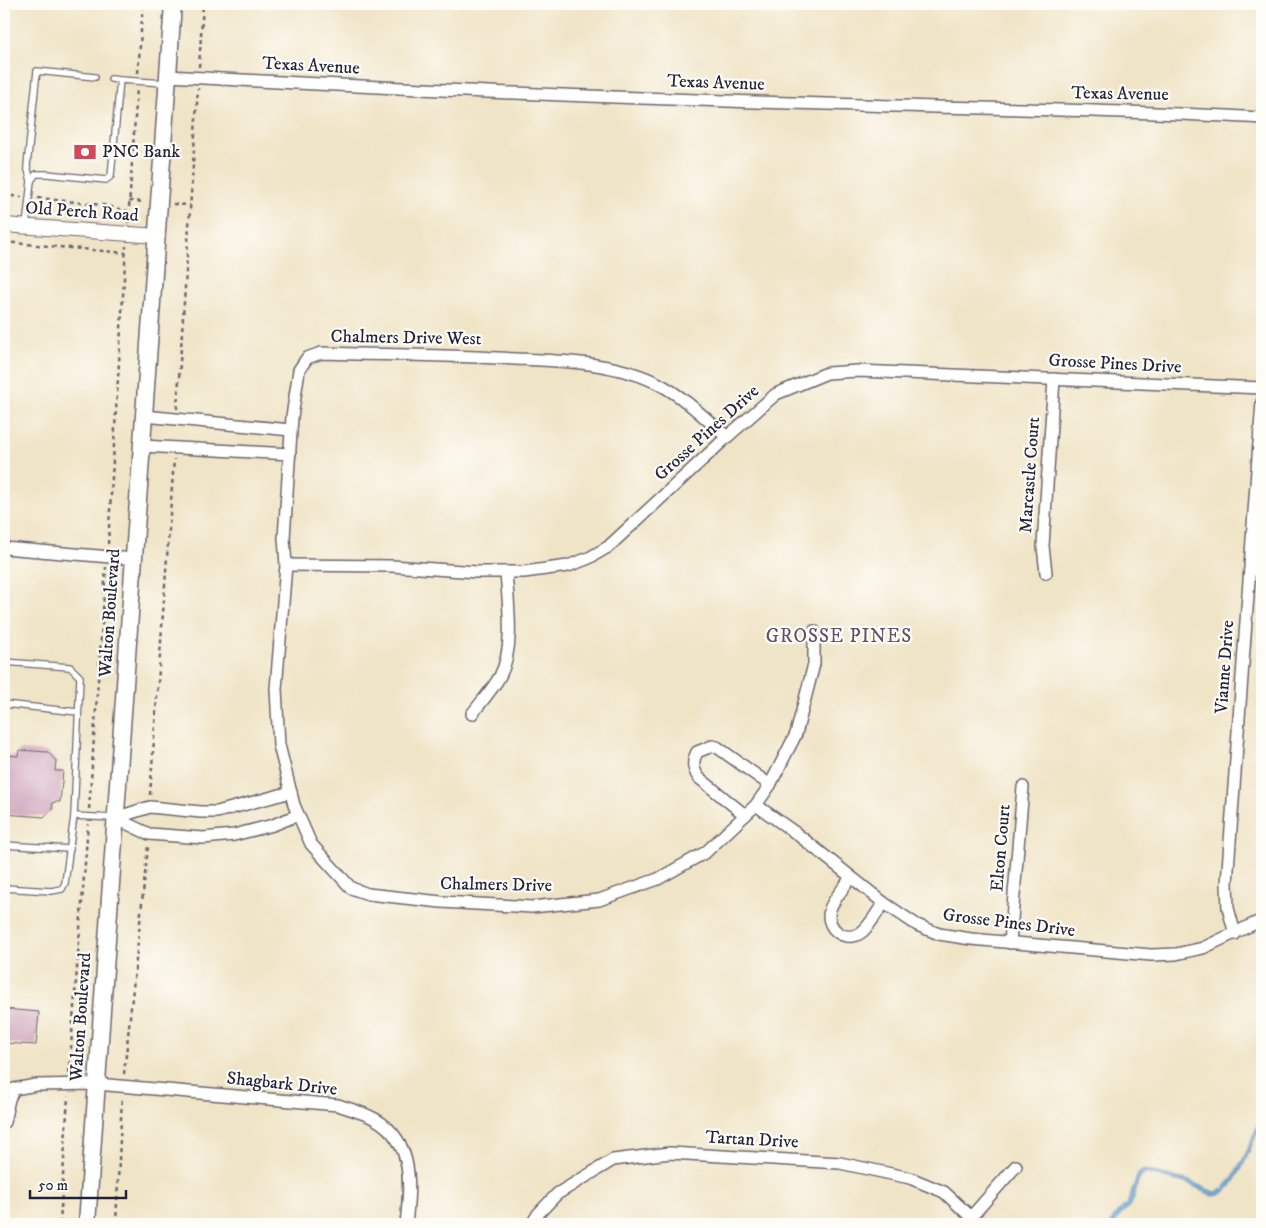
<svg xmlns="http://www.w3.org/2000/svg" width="1266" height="1228" font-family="'IM FELL DW Pica',serif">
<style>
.water{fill:#70b2e5;stroke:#496a90}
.building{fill:#cda1b9}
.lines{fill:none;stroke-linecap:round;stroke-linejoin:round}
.service-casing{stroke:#6a666c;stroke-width:8}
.minor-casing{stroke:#6a666c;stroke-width:14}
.tertiary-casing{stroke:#6a666c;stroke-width:16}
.secondary-casing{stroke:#6a666c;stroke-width:19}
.path{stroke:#6a666c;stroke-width:2.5;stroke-dasharray:4 4;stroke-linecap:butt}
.service{stroke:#fff;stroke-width:5.5}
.minor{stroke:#fff;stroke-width:11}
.tertiary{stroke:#fff;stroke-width:14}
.secondary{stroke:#fff;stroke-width:16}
.labels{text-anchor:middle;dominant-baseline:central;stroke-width:4.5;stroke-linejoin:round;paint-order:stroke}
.street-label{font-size:18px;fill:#22223b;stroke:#fdfcf7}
.poi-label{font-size:18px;fill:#22223b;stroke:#fdfcf7;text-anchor:start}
.neighbourhood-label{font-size:19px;letter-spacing:1px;fill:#5e4e67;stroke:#fdfcf7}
</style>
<rect width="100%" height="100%" fill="#fdfcf7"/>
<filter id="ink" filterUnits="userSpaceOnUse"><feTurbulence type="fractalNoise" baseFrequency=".02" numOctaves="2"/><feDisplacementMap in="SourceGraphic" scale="10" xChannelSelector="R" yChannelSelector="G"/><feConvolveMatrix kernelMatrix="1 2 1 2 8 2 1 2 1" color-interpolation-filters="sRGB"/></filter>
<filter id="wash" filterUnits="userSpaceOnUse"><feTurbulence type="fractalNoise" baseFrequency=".0096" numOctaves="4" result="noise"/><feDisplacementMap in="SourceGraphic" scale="20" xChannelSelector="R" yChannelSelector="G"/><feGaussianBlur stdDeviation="1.12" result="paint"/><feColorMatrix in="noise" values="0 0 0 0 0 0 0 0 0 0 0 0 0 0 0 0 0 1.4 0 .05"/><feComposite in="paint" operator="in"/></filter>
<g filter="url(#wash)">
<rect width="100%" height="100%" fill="#f0e4c6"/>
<path class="water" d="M1262,1113V1122L1241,1170L1231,1186L1222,1194L1213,1196L1189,1184L1145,1173C1136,1178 1137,1189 1134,1198C1130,1209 1119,1214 1115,1224H1110L1115,1215L1128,1202L1138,1173L1145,1170L1190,1181L1214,1192C1234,1192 1255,1131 1262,1113Z"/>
<g id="blocks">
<g class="building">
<path d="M19,750L48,752L56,761L55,771H63L60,802H53L52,810L44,817L4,814V755L18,756Z"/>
<path d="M4,1009L39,1012L36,1045L4,1043Z"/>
</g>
</g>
</g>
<g filter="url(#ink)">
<use href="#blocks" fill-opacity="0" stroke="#6a666c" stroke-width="1"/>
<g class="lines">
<defs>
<g id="service">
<path d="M111,79L120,80"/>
<path d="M31,181L27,166L37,71L95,77"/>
<path d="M26,226L31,181L36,174H47L106,180L111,176L120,80L165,83"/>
<path d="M4,662L70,667L80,677L74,816L65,883L62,889L51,891L4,888"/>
<path d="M4,704L78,712"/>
<path d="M74,816L113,818"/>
<path d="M4,845L70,849"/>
</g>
<g id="minor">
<path d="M168,76C399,89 630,99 861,105C995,109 1129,110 1262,118"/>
<path d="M144,416L291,430"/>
<path d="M727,437C706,419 685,398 661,385C618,362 563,361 516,359C451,355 386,355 321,353L307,358L299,370L292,417L284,538L286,565L276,689L279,745L294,805L311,844L351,888L368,894L441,902L532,907L599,900L658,879L706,852L756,805L770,785L796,734L814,664V631"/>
<path d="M142,446L290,454"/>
<path d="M4,548L134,559"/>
<path d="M286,565L392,566L477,572H524L568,566L589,558L608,547L727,437L776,394L827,373L858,371L1262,388"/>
<path d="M1046,573L1043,546L1054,379"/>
<path d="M472,714C481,702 493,689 500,676C515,648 508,603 506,572"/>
<path d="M756,805L797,834L884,903L917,925L939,934L971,939L1151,955L1176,954L1203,948L1262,920"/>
<path d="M745,815L698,777C693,768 692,762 697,752L712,746L717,747L770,785"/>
<path d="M115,818L149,834L203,838L234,835L273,825L298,815"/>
<path d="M115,818L150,807L201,812H217L291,792"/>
<path d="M851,877C845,887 834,898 830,909C824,929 847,945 863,931C871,924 877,912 884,903"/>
<path d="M1235,934L1228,908L1227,883L1262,402"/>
<path d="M1010,943L1023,787"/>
<path d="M4,1122L9,1099L14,1089L36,1085L97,1084L338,1105C347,1108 357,1111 367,1115C414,1135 411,1181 406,1224"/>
<path d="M971,1217L1016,1166"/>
<path d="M532,1224L538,1214L557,1194L613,1160L670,1153L840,1163L910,1178L944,1192L971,1217L976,1224"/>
</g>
<path id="tertiary" d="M4,225L158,236"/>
<path id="secondary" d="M87,1224L173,4"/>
</defs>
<use href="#service" class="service-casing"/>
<use href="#minor" class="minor-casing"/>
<use href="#tertiary" class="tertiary-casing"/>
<use href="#secondary" class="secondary-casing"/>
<g class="path">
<path d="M199,67L203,4"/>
<path d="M138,73L143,4"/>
<path d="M4,195L22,197"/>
<path d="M38,198L103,205L128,211"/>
<path d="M129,201L145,202"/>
<path d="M173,204L190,205"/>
<path d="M128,223L137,88"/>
<path d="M4,242L126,253"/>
<path d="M177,409L198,88"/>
<path d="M108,544L126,246"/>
<path d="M150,795L174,459"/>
<path d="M89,809L106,567"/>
<path d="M69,1073L88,824"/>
<path d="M124,1074L148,846"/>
<path d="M60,1224L68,1096"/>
<path d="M116,1224L122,1097"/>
</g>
<use href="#service" class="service"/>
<use href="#minor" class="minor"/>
<use href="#tertiary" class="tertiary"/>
<use href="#secondary" class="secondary"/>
</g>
</g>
<defs>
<symbol id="bank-bare" viewBox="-9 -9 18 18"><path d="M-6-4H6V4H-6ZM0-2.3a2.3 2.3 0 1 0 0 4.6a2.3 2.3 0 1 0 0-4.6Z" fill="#d1495b" stroke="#fdfcf7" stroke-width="2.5" paint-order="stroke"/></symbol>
</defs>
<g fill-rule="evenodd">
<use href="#bank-bare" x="69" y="136" width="32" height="32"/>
</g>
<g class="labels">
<g class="street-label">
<text transform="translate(311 66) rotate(3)">Texas Avenue</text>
<text transform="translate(716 83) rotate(2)">Texas Avenue</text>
<text transform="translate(1120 94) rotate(1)">Texas Avenue</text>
<text transform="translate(82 212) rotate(4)">Old Perch Road</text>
<text transform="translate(406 338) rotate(1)">Chalmers Drive West</text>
<text transform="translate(1115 364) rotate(3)">Grosse Pines Drive</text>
<text transform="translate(707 433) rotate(-42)">Grosse Pines Drive</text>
<text transform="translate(1030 475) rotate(-86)">Marcastle Court</text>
<text transform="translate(110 613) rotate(-86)">Walton Boulevard</text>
<text transform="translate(1225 667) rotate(-86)">Vianne Drive</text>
<text transform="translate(1001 848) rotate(-85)">Elton Court</text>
<text transform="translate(496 885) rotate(1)">Chalmers Drive</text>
<text transform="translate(1009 923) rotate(7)">Grosse Pines Drive</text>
<text transform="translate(81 1017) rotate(-86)">Walton Boulevard</text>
<text transform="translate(282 1084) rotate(6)">Shagbark Drive</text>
<text transform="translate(752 1140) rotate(3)">Tartan Drive</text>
</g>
<g class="poi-label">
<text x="102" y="152">PNC Bank</text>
</g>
<g class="neighbourhood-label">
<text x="839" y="636">GROSSE PINES</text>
</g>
</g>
<rect width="1266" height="1228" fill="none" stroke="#fdfcf7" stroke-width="20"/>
<path d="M30 1190v8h96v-8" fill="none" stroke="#22223b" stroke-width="2.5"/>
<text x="38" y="1190" font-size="15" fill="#22223b" stroke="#fdfcf7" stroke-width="4" paint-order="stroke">50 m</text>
</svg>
